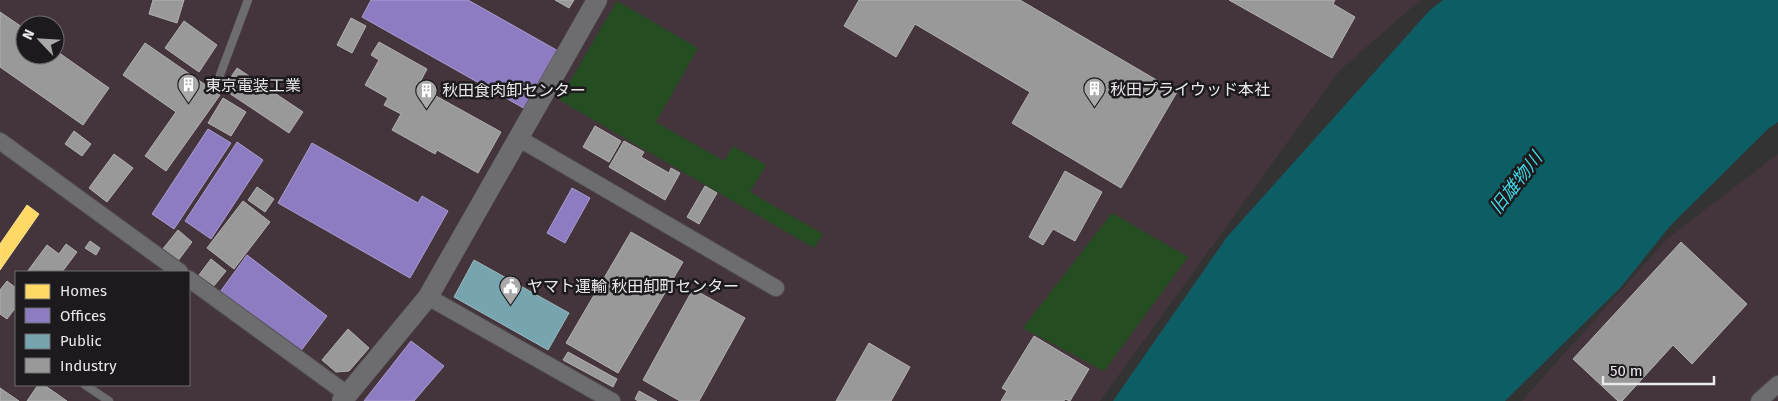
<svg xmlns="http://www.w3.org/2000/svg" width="1778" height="401" font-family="'Fira Sans','Noto Sans JP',sans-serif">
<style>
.industrial{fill:#44353c;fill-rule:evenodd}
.green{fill:#244d22}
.water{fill:#0d5d64}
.homes{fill:#ffd966;stroke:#f9de8e}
.offices{fill:#8e7cc3;stroke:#aa9ccf}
.public{fill:#76a5af;stroke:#99b9c1}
.industry{fill:#999;stroke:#b1b1b1}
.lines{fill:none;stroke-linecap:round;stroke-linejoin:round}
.service-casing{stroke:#525152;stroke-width:9}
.minor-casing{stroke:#525152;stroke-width:18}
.tertiary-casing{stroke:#525152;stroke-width:21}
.service{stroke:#6d6c6e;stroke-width:8}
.minor{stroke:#6d6c6e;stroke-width:16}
.tertiary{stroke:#6d6c6e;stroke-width:20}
.labels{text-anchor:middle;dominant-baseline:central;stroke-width:5;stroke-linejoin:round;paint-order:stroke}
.poi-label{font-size:16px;fill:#eae8ea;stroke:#1c1a1c;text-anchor:start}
.water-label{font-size:18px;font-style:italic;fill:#41d6e7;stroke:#1c1a1c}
</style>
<rect width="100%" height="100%" fill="#343334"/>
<g class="industrial">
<path d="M0,0H1420L1339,71L1100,401H0ZM25,25H55V55H25ZM16,272H189V385H16Z"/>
<path d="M1778,154V401H1522L1668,238Z"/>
</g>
<g class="green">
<path d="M617,1L698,48L656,122L724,161L733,146L766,165L750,192L823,234L814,248L559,100Z"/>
<path d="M1112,213L1188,257L1104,371L1023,328Z"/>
</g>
<path class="water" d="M1443,0H1778V122L1768,129L1670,226L1621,287L1505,401H1113L1227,237L1430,10Z"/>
<path class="homes" d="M27,205L39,214L0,270V244Z"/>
<g class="offices">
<path d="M371,0H468L560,52L527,110L362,17Z"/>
<path d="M208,129L231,143L174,229L152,214Z"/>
<path d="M237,142L263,160L211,239L185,221Z"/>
<path d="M312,143L418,203L422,196L448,211L410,278L278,203Z"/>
<path d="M572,188L590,198L565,243L547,233Z"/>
<path d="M247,255L327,316L300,352L220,292Z"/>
<path d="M411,341L444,366L414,401H364Z"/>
</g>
<path class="public" d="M474,260L569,313L548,350L454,297Z"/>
<g class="industry">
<path d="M153,0H184L177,23L149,14Z"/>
<path d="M555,0H574L569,8Z"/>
<path d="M859,0H1020L1177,92L1121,188L1012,123L1030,92L915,24L896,57L844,26Z"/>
<path d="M1229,0H1335L1333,4L1355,17L1332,58Z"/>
<path d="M0,12L25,29V55H55V50L109,88L83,125L0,67Z"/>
<path d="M351,18L366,26L352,53L337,45Z"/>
<path d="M184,21L217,45L199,72L165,48Z"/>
<path d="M379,42L427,69L418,86L501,132L478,173L437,150L435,154L392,130L401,114L384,105L388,98L365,85L379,60L371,55Z"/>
<path d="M145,43L220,95L166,171L145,156L176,112L123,75Z"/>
<path d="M237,68L303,112L289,133L223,89Z"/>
<path d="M223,98L246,112L231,136L208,123Z"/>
<path d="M595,126L621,141L609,162L583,147Z"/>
<path d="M74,131L91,144L82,156L65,144Z"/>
<path d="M624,141L644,152L641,157L669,173L671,168L680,173L665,200L609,167Z"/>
<path d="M114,154L133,168L107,202L89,188Z"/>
<path d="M1065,171L1102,192L1075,241L1053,229L1043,245L1029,237Z"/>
<path d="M705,186L717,193L699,224L687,217Z"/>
<path d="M257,187L274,199L265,212L248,200Z"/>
<path d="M243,201L270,222L234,269L207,248Z"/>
<path d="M178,230L192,242L177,262L162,250Z"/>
<path d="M631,232L683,262L618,373L566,343Z"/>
<path d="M90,241L100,248L96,255L85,248Z"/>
<path d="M1681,242L1747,304L1692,364L1673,345L1622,401H1618L1573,359Z"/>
<path d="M66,244L77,252L62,272H27L47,245L59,254Z"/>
<path d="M211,259L226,271L213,287L199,275Z"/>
<path d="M7,281L16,288V307L7,319L0,314V290Z"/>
<path d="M693,289L745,318L699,401H680L643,380Z"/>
<path d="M348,329L369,348L349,371L336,372L322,360Z"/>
<path d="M1034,336L1089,369L1070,401L1065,399L1064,401H1001L1007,391L1002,388Z"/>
<path d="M869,343L910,367L891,401H836Z"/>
<path d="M568,352L617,379L613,387L563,360Z"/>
<path d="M38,385H44L67,401H27Z"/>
<path d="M0,388L19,401H0Z"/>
<path d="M639,391L657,401H638L635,399Z"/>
</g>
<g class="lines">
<defs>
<g id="service">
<path d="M220,75L248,0"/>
<path d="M85,385L109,401"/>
</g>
<g id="minor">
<path d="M518,138L776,288"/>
<path d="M0,141L180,272"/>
<path d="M189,279L347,394"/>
<path d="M428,297L612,401"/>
<path d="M1759,401L1778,384"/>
</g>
<path id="tertiary" d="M342,401L428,297L597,0"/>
</defs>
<use href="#service" class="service-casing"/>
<use href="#minor" class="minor-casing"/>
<use href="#tertiary" class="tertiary-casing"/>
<use href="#service" class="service"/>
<use href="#minor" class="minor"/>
<use href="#tertiary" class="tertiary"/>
</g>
<defs>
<symbol id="building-pin" viewBox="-11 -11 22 30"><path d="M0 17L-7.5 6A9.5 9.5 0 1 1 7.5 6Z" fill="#aaa9aa" stroke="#1c1a1c"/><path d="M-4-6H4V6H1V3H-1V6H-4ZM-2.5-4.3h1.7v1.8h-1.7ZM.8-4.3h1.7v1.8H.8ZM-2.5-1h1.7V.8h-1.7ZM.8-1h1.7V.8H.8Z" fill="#fff"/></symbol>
<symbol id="civic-pin" viewBox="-11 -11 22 30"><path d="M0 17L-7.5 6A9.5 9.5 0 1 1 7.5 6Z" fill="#aaa9aa" stroke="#1c1a1c"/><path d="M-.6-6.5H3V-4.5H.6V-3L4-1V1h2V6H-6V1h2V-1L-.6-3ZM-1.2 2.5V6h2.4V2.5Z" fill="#fff"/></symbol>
</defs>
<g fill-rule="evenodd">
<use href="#building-pin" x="176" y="72" width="25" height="34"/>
<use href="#building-pin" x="1082" y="76" width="25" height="34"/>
<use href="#building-pin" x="414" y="78" width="25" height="34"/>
<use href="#civic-pin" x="498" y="274" width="25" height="34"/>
</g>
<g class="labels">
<g class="poi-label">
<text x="205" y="85">東京電装工業</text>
<text x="1110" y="89">秋田プライウッド本社</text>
<text x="442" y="90">秋田食肉卸センター</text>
<text x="527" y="286">ヤマト運輸 秋田卸町センター</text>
</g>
<g class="water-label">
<text transform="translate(1516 183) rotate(-52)">旧雄物川</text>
</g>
</g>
<rect x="15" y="271" width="175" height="115" fill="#1c1a1c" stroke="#6e6c6e"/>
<rect x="25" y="284" width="25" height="15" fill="#ffd966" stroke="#6e6c6e"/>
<text x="60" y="296" font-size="15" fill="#eae8ea">Homes</text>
<rect x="25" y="308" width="25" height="15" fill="#8e7cc3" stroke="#6e6c6e"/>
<text x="60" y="321" font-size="15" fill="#eae8ea">Offices</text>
<rect x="25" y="334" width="25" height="15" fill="#76a5af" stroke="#6e6c6e"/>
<text x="60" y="346" font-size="15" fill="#eae8ea">Public</text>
<rect x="25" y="358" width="25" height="15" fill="#999999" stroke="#6e6c6e"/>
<text x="60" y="371" font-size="15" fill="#eae8ea">Industry</text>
<g transform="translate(40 40) rotate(295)"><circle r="24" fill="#1c1a1c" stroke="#6e6c6e"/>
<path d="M0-4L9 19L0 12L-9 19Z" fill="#aaa9aa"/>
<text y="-8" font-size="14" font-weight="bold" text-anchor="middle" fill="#eae8ea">N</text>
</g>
<path d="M1603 376v8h111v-8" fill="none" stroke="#eae8ea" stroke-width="2.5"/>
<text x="1610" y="376" font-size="15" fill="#eae8ea" stroke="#1c1a1c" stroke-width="4" paint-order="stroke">50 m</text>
</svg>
